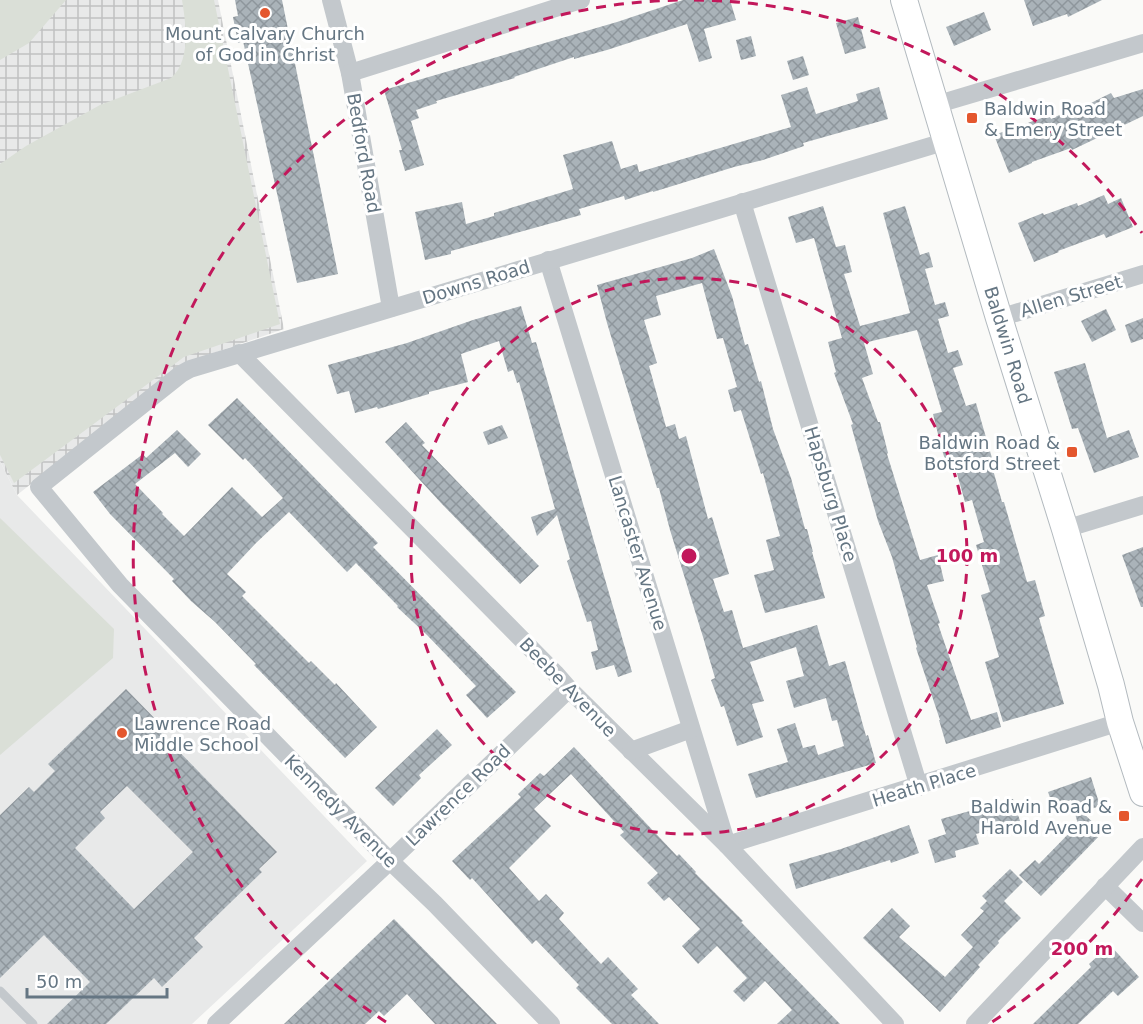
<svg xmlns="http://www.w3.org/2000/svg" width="1143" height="1024" font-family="'DejaVu Sans',sans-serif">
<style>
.built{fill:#e8e9e9}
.industrial{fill:url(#industrial-grid)}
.grass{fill:#dadfd7}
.building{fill:url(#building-cross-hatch);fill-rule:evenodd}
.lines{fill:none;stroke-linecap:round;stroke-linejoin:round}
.secondary-casing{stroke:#b3babf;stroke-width:28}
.service{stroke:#c3c8cc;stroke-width:9}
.minor{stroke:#c3c8cc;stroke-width:18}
.secondary{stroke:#fff;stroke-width:26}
.ring{fill:none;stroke:#c2185b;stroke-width:3;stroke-dasharray:10 8}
.poi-dot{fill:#e4572e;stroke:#fff;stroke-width:2}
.labels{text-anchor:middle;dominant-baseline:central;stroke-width:6;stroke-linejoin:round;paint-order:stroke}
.poi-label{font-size:18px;fill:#657683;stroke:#fff;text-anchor:start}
.street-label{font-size:18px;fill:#657683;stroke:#fff}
.centre{fill:#c2185b;stroke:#fff;stroke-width:3}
.ring-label{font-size:18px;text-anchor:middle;font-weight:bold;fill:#c2185b;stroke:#fff;stroke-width:6;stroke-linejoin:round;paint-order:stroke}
</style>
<defs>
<pattern id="industrial-grid" width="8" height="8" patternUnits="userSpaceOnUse" patternTransform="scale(1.5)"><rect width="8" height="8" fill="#e8e9e9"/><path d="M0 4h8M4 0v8" fill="none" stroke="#c0c1c2"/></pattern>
<pattern id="building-cross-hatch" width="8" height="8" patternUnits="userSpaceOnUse" patternTransform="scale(1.5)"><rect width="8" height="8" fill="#aab3b9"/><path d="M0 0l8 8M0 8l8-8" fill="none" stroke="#8e969c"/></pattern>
</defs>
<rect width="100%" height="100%" fill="#fafaf8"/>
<path class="built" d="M0,461L17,495L367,861L192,1024H0Z"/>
<path class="industrial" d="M0,0H218L284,329L184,363L17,495L0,461Z"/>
<g class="grass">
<path d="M0,0H66L29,43L0,60Z"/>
<path d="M182,0H214L280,324L184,357L14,483L0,455V164L26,146L100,105L171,78C191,61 186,24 182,0Z"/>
<path d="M0,518L114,629L113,658L0,755Z"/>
</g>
<g class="building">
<path d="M235,0H282L338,274L297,283L243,41L238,43L233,17L238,16Z"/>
<path d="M683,0H730L736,20L704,29L712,58L699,62L687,24L607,50L574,59V57L514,77L515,78L436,101L437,103L416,110L419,118L411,121L424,165L405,171L399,150H402L384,90L617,22Z"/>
<path d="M1024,0H1102L1068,17L1067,14L1033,26Z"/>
<path d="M984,12L991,30L954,46L946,27Z"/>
<path d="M858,17L866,48L845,54L836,23Z"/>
<path d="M751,36L756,56L741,60L736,40Z"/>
<path d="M803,56L809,75L793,80L787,61Z"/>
<path d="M807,87L816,114L858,101L856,94L879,87L888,119L803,143L804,146L763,160L734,167L653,192V191L625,200L624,196L579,209L581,215L451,251V254L425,260L415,212L462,202L466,224L494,216V213L573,189L563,155L612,141L621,169L637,164L639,172L791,127L781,95Z"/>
<path d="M1143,89V116L1072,150L1071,148L1032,162V163L1009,173L994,135L1050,115L1051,119L1076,107L1077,110L1111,93L1114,98Z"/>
<path d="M1104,195L1108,204L1121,198L1133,227L1106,238L1104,234L1058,251L1059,252L1034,262L1018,223L1043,213L1044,215L1077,203L1078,206Z"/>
<path d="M823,206L836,247L845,245L852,272L844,274L860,326L910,313L883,213L905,206L920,255L929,252L933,267L925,269L935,305L945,302L949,316L938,319L948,353L958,350L963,365L953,368L966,406L976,403L992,458L990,459L1002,502H1004L1027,582L1035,580L1045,616L1039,618L1064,704L1003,722L985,662L999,657L981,595L990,592L976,545L984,542L972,500L965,502L956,470L949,472L942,450L933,414L942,412L917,330L864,343L873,374L862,378L878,422H880L888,453L887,454L920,560L938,555L944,581L927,585L940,623L938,624L971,720L997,712L1001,727L946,744L939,720H940L916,648L917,647L892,557L878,521L861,461L851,425L853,424L834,373L836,372L828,342L842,338L814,238L796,243L788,217Z"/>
<path d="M714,249L732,296L745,345L748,344L759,382L761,381L773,429L791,478L805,529H807L813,552H812L825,598L765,613L754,575L774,570L766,540L780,536L763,473L761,474L741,410L734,412L728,390L737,387L723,338L717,339L702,283L656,296L661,315L644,320L657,363L649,366L666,427L675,424L679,439L686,436L708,519L712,517L729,574L713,579L724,612L732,610L743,648L817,625L829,666L845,661L866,736L868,735L876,763L756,798L748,774L788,762L777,729L795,723L803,748L815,745L818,755L844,746L837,720L832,721L826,698L794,708L786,681L804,676L796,647L750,662L764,701L752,704L763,737L737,746L724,706L721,707L711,680L715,678L703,637L670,530L659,488H657L607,323L597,285L692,258Z"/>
<path d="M521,306L532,343L536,342L632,672L618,677L614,665L596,670L591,652L598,650L591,621L587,622L567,561L570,559L557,515L537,536L531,517L555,509L519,382L517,383L513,370L508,372L499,341L461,354L468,382L429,392V394L378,409L377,407L355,413L349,391L337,394L328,365L407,343L473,320Z"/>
<path d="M1106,309L1116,330L1092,342L1081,321Z"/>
<path d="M1143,318V339L1131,343L1125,325Z"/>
<path d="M1085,363L1107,438L1129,430L1139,457L1094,473L1078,428L1072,429L1054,372Z"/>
<path d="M237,398L378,543L373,547L516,692L487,718L466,695L476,686L427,635L397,607L398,606L356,563L347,572L289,512L256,543L227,574L246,592L242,596L309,663L311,661L335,685L336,683L377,727L345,758L254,665L256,664L215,622L191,601L172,581L174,579L110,514L93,492L143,454L146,458L177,430L201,454L188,467L175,453L135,484L163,513L162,514L184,536L232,487L262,517L283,498L245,458L243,460L208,425Z"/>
<path d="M406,422L425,443L422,445L539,566L520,584L441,503L385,442Z"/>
<path d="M502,425L508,438L488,445L483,432Z"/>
<path d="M1143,547V607H1141L1122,555Z"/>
<path d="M126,689L164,728L160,732L277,852L259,869L262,872L194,938L203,947L162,987L154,978L106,1024H47L90,982L44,935L0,978V815L29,787L34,792L55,771L48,764ZM127,786L193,852L134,909L75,848L105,818L100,812Z"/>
<path d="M437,729L452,745L419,775L421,778L393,806L375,788Z"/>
<path d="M574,747L677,856L679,854L696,872L695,873L743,921L741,922L840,1024H777L792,1010L765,981L744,1002L733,991L747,978L717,946L698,964L682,946L700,929L669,897L664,901L647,883L658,873L620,835L624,832L571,774L534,809L551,826L509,868L539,901L546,894L564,913L559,919L601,964L608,957L638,989L631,995L659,1024H612L576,988L579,985L536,940L532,944L472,878L470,880L452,861L521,797L518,794L540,773L544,776Z"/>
<path d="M1091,777L1100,806L1082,812L1103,832L1041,896L1019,875L1035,860L1039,864L1078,824L1071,800L1053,806L1048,792Z"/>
<path d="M1013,799L1020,821L976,834L979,844L955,851L956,857L935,863L928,840L946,834L941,819Z"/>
<path d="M909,825L919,853L891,863L890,860L796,889L789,864L841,849Z"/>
<path d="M1010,869L1023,882L1004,901L1021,918L998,941L999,943L978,965L980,967L940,1012L863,938L892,908L910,926L899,937L945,977L973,947L961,935L984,911L980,908L987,901L982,896Z"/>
<path d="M394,919L497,1024H435L407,994L384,1016L379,1011L365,1024H284Z"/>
<path d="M1110,945L1139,977L1118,996L1113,991L1078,1024H1033L1091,967L1089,964Z"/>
</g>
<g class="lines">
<defs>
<path id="secondary" d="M904,0L999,318L1065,529L1111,685L1120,722L1143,793"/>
</defs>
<use href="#secondary" class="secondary-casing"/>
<path class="service" d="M0,991L33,1024"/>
<g class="minor">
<path d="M331,0L350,73L391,308"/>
<path d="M350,73L581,0"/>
<path d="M935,105L1143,43"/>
<path d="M742,202L919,787"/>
<path d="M548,260L727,845L1120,722"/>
<path d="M999,318L1143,274"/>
<path d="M239,353L555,673L569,689L727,845L895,1024"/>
<path d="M1065,529L1143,505"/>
<path d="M631,751L691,729"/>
<path d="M1105,886L1143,923"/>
<path d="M216,1024L390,861L569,689"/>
<path d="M551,1024L435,904L390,861L120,585L39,487L181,374L190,369L947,141"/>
<path d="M975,1024L1143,847"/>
</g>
<use href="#secondary" class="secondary"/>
</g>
<g class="ring">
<circle cx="689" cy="556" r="278"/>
<path d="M1142 879A556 556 0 0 1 992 1022M386 1022A556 556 0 0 1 684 0M694 0A556 556 0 0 1 1142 233"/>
</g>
<g class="poi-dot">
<circle cx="265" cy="13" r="6"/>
<rect x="966" y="112" width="12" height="12" rx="3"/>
<rect x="1066" y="446" width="12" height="12" rx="3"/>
<circle cx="122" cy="733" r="6"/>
<rect x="1118" y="810" width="12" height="12" rx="3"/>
</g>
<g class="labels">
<g class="poi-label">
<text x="265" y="33" text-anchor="middle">Mount Calvary Church<tspan x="265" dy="21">of God in Christ</tspan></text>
<text x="984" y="108">Baldwin Road<tspan x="984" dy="21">&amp; Emery Street</tspan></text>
<text x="1060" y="442" text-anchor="end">Baldwin Road &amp;<tspan x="1060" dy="21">Botsford Street</tspan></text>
<text x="134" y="723">Lawrence Road<tspan x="134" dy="21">Middle School</tspan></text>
<text x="1112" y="806" text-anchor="end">Baldwin Road &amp;<tspan x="1112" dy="21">Harold Avenue</tspan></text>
</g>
<g class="street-label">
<text transform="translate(364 153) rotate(80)">Bedford Road</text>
<text transform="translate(476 282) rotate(-17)">Downs Road</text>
<text transform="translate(1071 296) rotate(-17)">Allen Street</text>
<text transform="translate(1008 345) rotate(73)">Baldwin Road</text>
<text transform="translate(831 494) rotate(73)">Hapsburg Place</text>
<text transform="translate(638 553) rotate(73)">Lancaster Avenue</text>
<text transform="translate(568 687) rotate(46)">Beebe Avenue</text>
<text transform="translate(924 785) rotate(-17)">Heath Place</text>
<text transform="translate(458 795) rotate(-44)">Lawrence Road</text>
<text transform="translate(341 811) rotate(45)">Kennedy Avenue</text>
</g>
</g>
<circle cx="689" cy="556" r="9" class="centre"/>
<g class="ring-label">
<text x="967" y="562">100 m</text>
<text x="1082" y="955">200 m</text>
</g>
<path d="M27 988v9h140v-9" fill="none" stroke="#657683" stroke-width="3"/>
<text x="36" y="988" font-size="18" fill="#657683" stroke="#ffffff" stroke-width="4.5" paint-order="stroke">50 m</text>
</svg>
